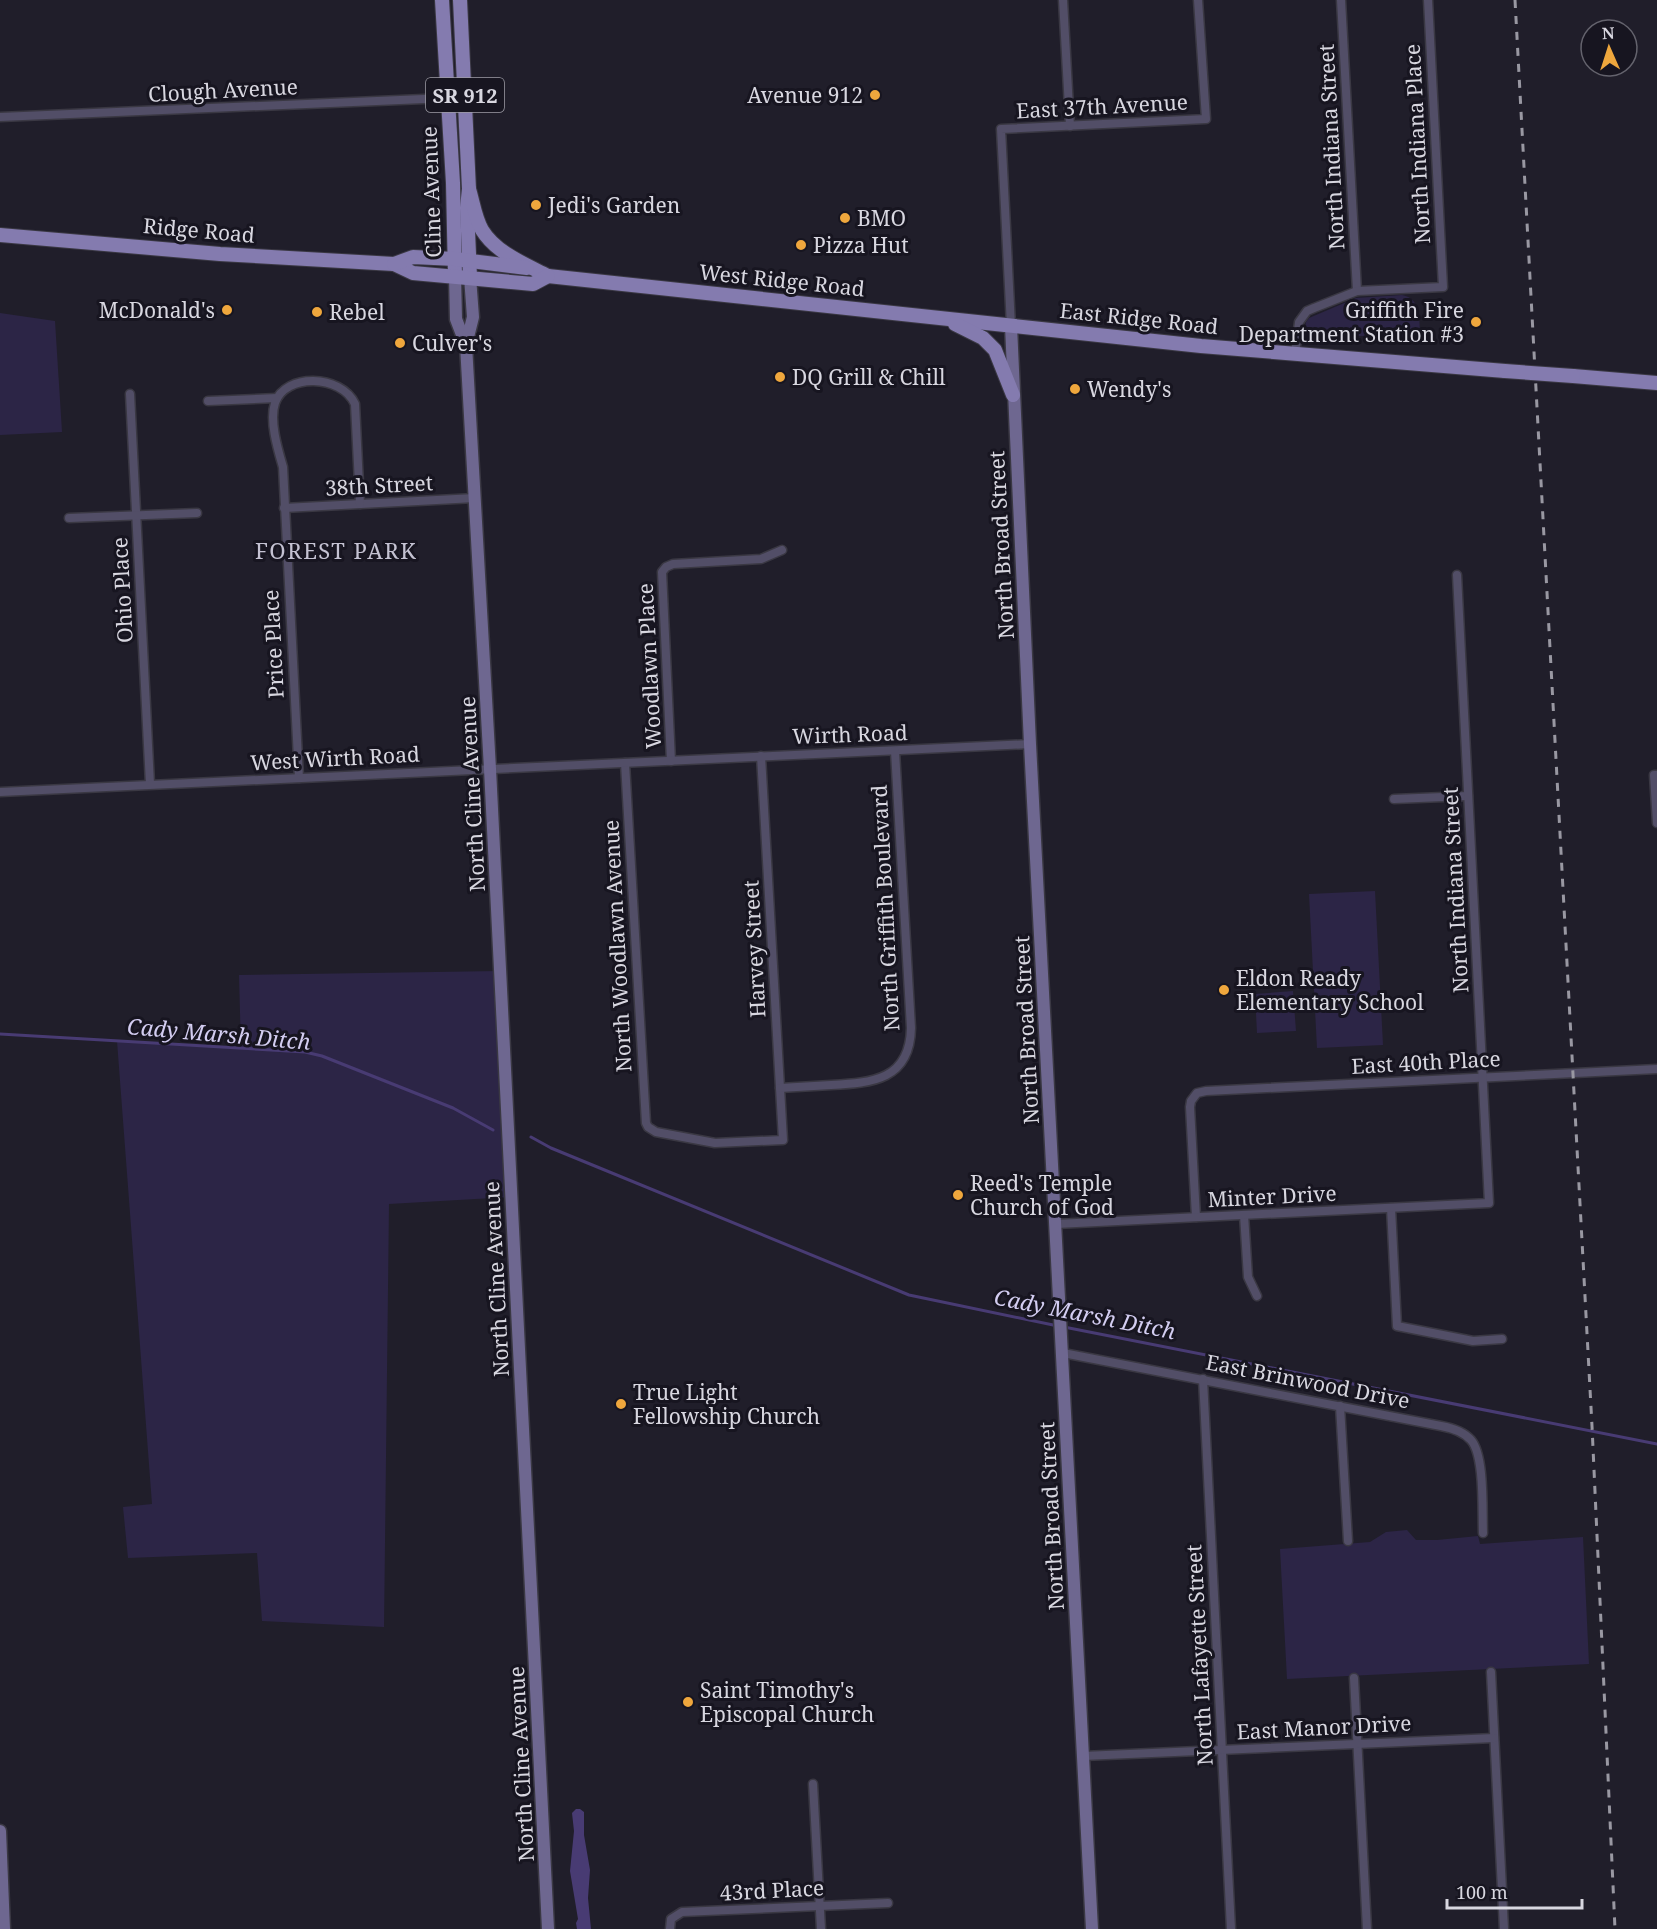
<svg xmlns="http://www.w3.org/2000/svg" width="1657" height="1929" font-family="'Noto Serif',serif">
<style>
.green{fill:#2c2546}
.water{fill:#483b73}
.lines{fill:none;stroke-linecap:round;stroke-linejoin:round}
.stream{stroke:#483b73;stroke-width:3}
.street-casing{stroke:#3a3843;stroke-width:11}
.secondary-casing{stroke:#3a3843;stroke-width:15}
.primary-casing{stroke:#3a3843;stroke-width:16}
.street{stroke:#524e67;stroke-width:8}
.secondary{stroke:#6e6790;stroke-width:12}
.primary{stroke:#847baf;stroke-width:14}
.rail{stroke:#9998a2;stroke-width:3;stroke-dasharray:8 8;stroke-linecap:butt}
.primary-bridge-casing{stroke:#3a3843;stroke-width:16;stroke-linecap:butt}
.primary-bridge{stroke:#847baf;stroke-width:14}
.poi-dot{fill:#efa73d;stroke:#171520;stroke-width:2}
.labels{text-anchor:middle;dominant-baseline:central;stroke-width:6;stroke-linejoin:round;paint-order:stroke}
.shield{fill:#171520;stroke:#9e9da6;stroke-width:1.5}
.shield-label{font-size:20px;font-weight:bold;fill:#d8d7e0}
.street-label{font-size:21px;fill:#d8d7e0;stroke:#171520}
.poi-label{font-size:21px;fill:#d8d7e0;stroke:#171520;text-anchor:start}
.neighbourhood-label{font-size:22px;letter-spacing:1.5px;fill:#c4c2d2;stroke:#171520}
.water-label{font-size:22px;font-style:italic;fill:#d3cdf1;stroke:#171520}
</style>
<rect width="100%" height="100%" fill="#201e2a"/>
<g class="green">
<path d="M1402,295C1423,299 1419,322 1420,338L1304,334L1306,322L1309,318L1356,298Z"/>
<path d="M0,313L55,321L62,432L0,435Z"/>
<path d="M1375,891L1383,1045L1317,1048L1309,894Z"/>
<path d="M500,971L512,1197L389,1204L384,1627L262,1621L257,1553L128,1558L123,1507L152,1504L117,1041L241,1049L239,975Z"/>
<path d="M1293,991L1296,1031L1257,1033L1255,994Z"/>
<path d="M1407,1530L1416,1540H1437L1478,1536L1480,1544L1583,1537L1589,1664L1287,1679L1280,1549L1370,1542L1386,1532Z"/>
</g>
<path class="water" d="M576,1809H580L584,1812V1835L590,1870L588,1898L591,1929H577L576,1923L578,1919L570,1871L574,1831L572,1813Z"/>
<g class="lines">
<g class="stream">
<path d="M0,1034L305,1052L322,1056L453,1108L493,1130"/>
<path d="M531,1137L551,1148L909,1295L1058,1326"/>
<path d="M1064,1327L1657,1444"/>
</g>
<defs>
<g id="street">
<path d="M1063,0L1070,126"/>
<path d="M1341,0L1357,291"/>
<path d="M0,117L447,98"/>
<path d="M1011,326L1001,129L1206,119L1198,0"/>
<path d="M1295,354L1299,322L1307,311L1314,308L1357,291L1443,287L1428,0"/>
<path d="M130,394L150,784"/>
<path d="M208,401L277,398"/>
<path d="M284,508L475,498"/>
<path d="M69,518L197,513"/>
<path d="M671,761L662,572L666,567L673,564L761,559L782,550"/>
<path d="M625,763L646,1123L648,1127L656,1132L715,1143L783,1140L761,756"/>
<path d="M1657,775H1654L1657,823"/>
<path d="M299,778L283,467C278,450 269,421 275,403C285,373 341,374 355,404L360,504"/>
<path d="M0,792L1030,744"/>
<path d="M1394,799L1468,796"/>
<path d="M780,1088C797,1087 814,1086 831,1085C872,1083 910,1080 911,1028L895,751"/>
<path d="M1391,1208L1397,1326L1473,1341L1502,1339"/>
<path d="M1244,1215L1248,1277L1257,1296"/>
<path d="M1196,1217L1190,1107L1191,1101L1197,1093L1206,1091L1657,1069"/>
<path d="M1056,1224L1489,1203L1457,575"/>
<path d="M1063,1353L1441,1426C1452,1428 1463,1431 1471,1440C1485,1456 1482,1511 1483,1533"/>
<path d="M1203,1379L1231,1929"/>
<path d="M1340,1406L1348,1541"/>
<path d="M1491,1672L1504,1929"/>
<path d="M1354,1678L1367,1929"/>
<path d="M1083,1756L1494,1738"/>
<path d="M813,1784L821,1929"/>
<path d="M670,1929L671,1919L682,1912L888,1903"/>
</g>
<g id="secondary">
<path d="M455,276L456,319L466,345"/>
<path d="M470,277L473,317L466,345L490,769L548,1929"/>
<path d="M1011,326L1030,744L1092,1929"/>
<path d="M0,1831L4,1929"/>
</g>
<g id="primary">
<path d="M442,0L453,183L455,276"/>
<path d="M460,0L469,189L467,208L470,277"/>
<path d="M469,189C473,202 475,218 482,230C496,253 525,264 548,276L1201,346L1505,371"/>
<path d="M0,235L220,254L394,264L413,273L533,284L548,276"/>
<path d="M394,264L413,257L455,259L527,268"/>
<path d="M955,324L983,338L995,350L1013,395"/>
<path d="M1573,376L1657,383"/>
</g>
</defs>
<use href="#street" class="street-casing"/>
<use href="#secondary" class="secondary-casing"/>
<use href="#primary" class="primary-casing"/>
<use href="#street" class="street"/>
<use href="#secondary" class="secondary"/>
<use href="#primary" class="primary"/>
<path class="rail" d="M1515,0L1592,1426L1615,1929"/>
<defs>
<path id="primary-bridge" d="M1505,371L1573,376"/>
</defs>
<use href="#primary-bridge" class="primary-bridge-casing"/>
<use href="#primary-bridge" class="primary-bridge"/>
</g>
<g class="poi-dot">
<circle cx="875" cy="95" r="6"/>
<circle cx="536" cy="205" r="6"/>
<circle cx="845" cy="218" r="6"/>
<circle cx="801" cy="245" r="6"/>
<circle cx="227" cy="310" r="6"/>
<circle cx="317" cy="312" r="6"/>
<circle cx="1476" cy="322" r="6"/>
<circle cx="400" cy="343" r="6"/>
<circle cx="780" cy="377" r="6"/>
<circle cx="1075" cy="389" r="6"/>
<circle cx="1224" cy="990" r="6"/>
<circle cx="958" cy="1195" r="6"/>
<circle cx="621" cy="1404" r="6"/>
<circle cx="688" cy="1702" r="6"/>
</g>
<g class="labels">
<rect class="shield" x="426" y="78" width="78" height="34" rx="4.5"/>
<g class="shield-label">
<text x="465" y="95">SR 912</text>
</g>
<g class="street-label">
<text transform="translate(223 90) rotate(-3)">Clough Avenue</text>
<text transform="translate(1102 106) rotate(-3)">East 37th Avenue</text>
<text transform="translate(1417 144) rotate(-93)">North Indiana Place</text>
<text transform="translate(1331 147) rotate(-93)">North Indiana Street</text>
<text transform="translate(431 192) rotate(-92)">Cline Avenue</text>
<text transform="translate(199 230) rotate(5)">Ridge Road</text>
<text transform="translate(782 280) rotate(6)">West Ridge Road</text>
<text transform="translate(1139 318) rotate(6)">East Ridge Road</text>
<text transform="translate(379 485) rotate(-3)">38th Street</text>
<text transform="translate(1001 545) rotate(-93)">North Broad Street</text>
<text transform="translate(122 590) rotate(-93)">Ohio Place</text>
<text transform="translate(273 644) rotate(-93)">Price Place</text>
<text transform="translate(649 666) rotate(-93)">Woodlawn Place</text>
<text transform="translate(850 734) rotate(-2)">Wirth Road</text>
<text transform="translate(335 758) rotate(-3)">West Wirth Road</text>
<text transform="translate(472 794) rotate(-93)">North Cline Avenue</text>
<text transform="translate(1455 890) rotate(-93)">North Indiana Street</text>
<text transform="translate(885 908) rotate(-93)">North Griffith Boulevard</text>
<text transform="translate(617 946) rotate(-93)">North Woodlawn Avenue</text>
<text transform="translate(754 949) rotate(-93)">Harvey Street</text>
<text transform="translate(1026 1030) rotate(-93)">North Broad Street</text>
<text transform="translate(1426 1062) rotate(-3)">East 40th Place</text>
<text transform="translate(1272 1196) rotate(-3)">Minter Drive</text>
<text transform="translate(496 1279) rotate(-93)">North Cline Avenue</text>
<text transform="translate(1308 1381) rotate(11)">East Brinwood Drive</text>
<text transform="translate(1051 1516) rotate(-93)">North Broad Street</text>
<text transform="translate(1199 1655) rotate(-93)">North Lafayette Street</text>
<text transform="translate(1324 1727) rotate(-3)">East Manor Drive</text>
<text transform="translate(521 1764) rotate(-93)">North Cline Avenue</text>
<text transform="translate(772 1890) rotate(-3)">43rd Place</text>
</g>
<g class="poi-label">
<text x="863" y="95" text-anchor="end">Avenue 912</text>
<text x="548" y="205">Jedi's Garden</text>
<text x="857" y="218">BMO</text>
<text x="813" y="245">Pizza Hut</text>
<text x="215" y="310" text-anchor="end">McDonald's</text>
<text x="1464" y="310" text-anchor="end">Griffith Fire<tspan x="1464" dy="24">Department Station #3</tspan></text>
<text x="329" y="312">Rebel</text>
<text x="412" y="343">Culver's</text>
<text x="792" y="377">DQ Grill &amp; Chill</text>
<text x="1087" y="389">Wendy's</text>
<text x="1236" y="978">Eldon Ready<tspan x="1236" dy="24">Elementary School</tspan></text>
<text x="970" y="1183">Reed's Temple<tspan x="970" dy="24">Church of God</tspan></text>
<text x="633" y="1392">True Light<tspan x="633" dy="24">Fellowship Church</tspan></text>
<text x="700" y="1690">Saint Timothy's<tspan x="700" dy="24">Episcopal Church</tspan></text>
</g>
<g class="neighbourhood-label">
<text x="336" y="550">FOREST PARK</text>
</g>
<g class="water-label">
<text transform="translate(219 1033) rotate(5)">Cady Marsh Ditch</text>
<text transform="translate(1085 1313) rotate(11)">Cady Marsh Ditch</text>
</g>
</g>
<g transform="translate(1609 48) rotate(357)"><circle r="28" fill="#171520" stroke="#64636d" stroke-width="1.5"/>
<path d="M0-4.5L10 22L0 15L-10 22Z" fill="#efa73d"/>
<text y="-9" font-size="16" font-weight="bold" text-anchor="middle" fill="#d8d7e0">N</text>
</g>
<path d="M1447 1899v9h135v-9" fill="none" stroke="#d8d7e0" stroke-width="3"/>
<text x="1456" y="1899" font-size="18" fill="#d8d7e0" stroke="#171520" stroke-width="4.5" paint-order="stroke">100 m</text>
</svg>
